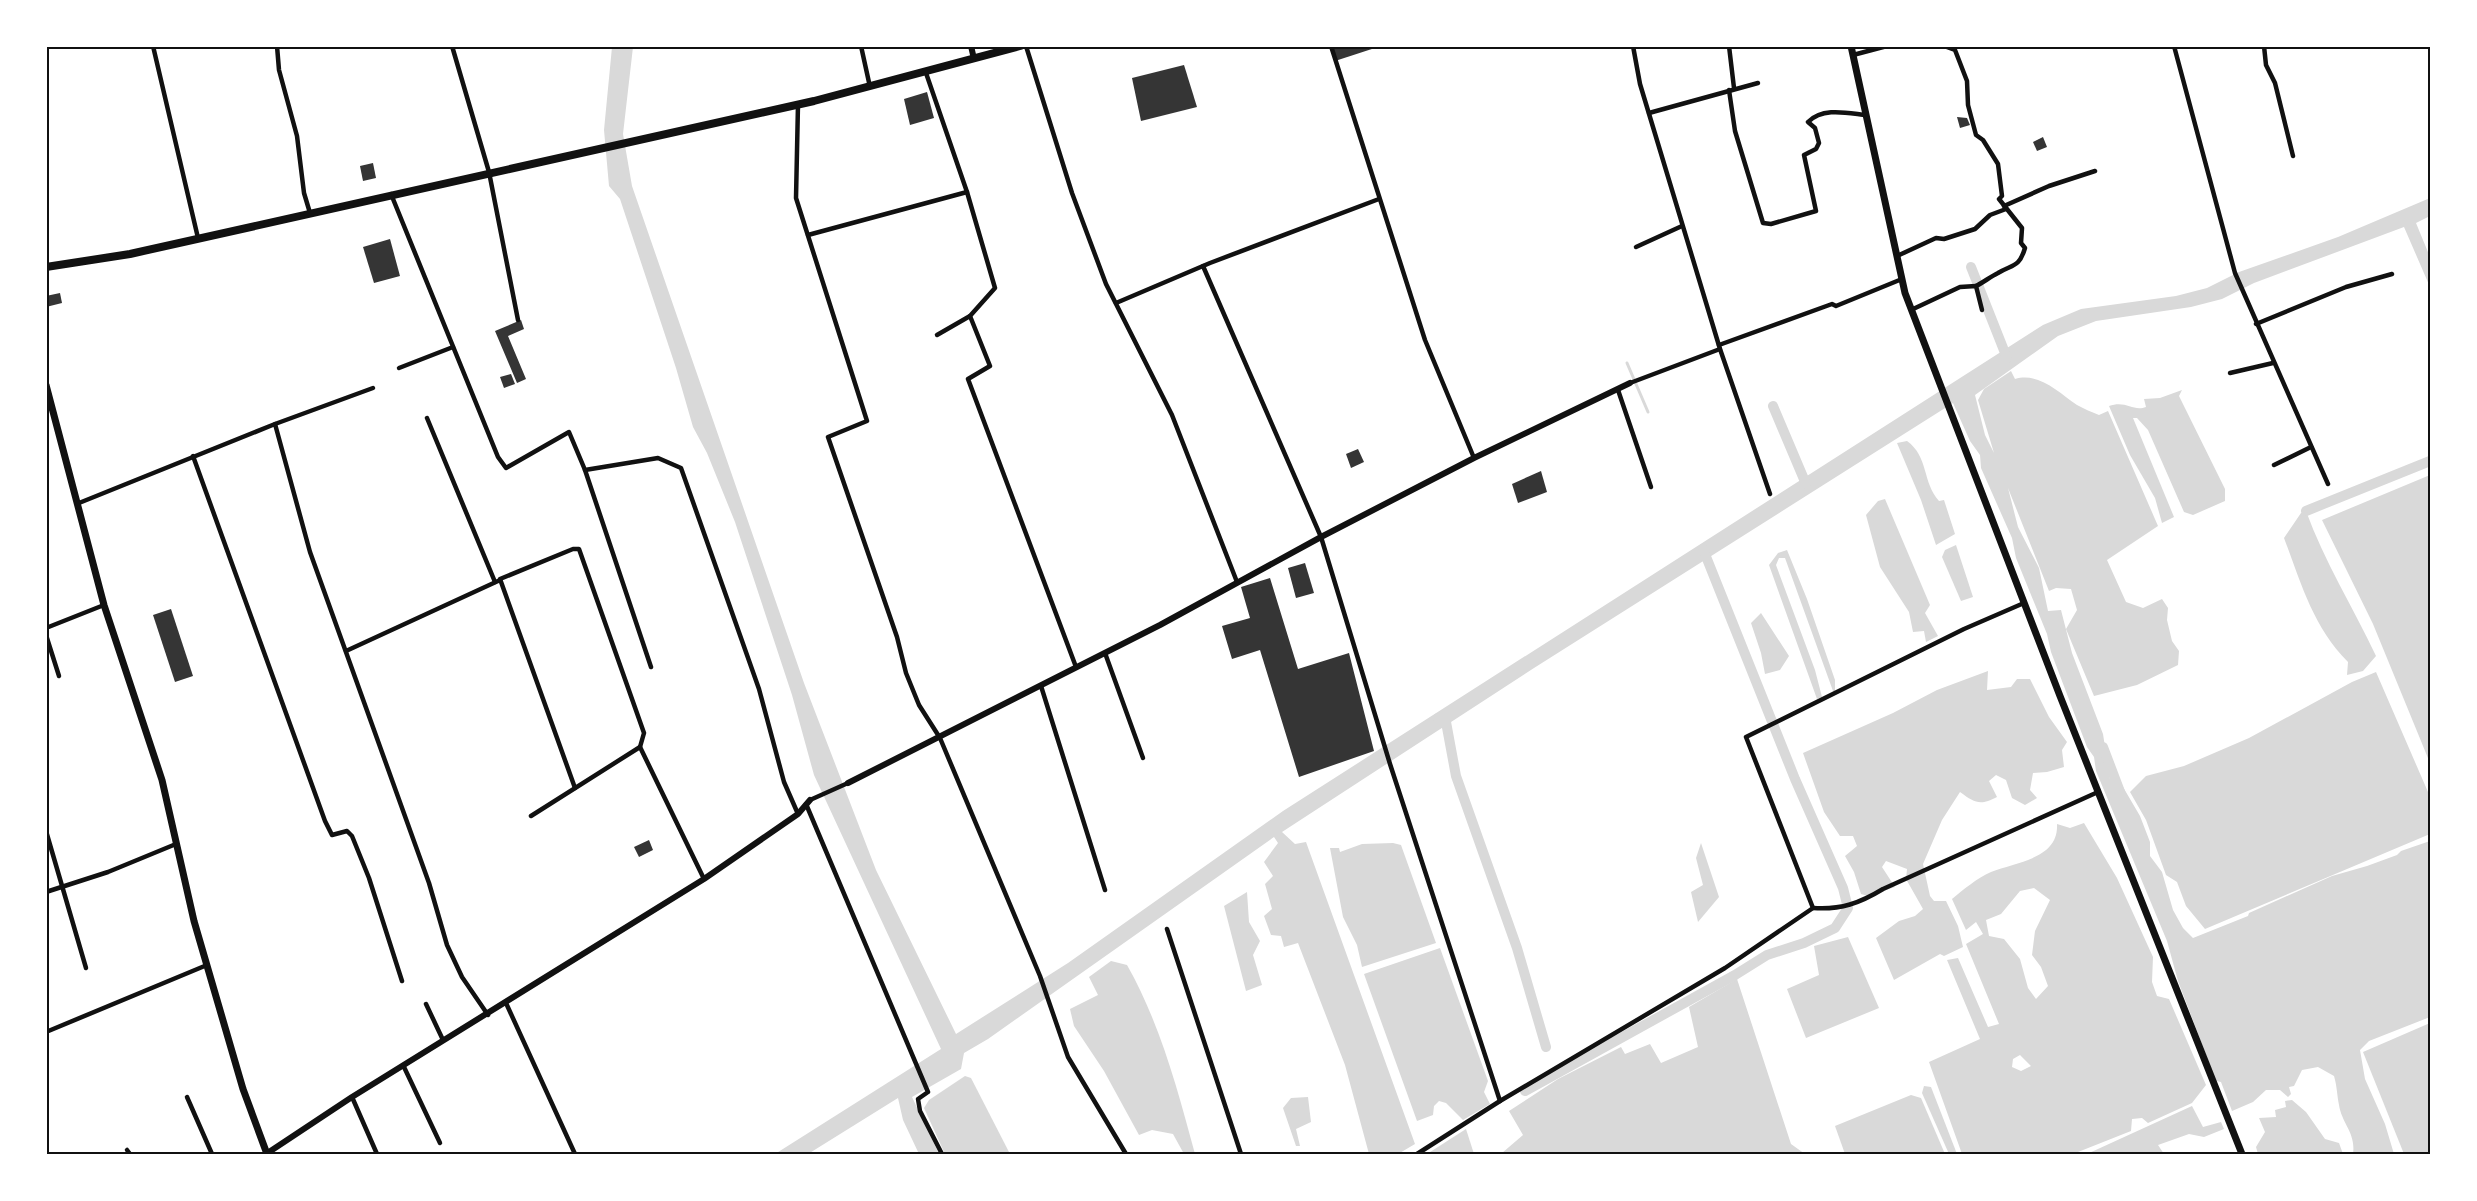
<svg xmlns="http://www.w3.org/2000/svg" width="2477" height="1201" font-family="'Titillium Web',sans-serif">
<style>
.water{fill:#d9d9d9;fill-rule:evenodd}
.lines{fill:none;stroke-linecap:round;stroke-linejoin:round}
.stream{stroke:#d9d9d9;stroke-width:3}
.canal{stroke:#d9d9d9;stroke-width:10}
.building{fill:#353535}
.minor{stroke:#111;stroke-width:4.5}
.tertiary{stroke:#111;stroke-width:6}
.secondary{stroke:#111;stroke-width:7}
.primary{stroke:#111;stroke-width:8}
.neatline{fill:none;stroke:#111;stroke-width:2}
</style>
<rect width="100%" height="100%" fill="#fff"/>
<g class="water">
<path d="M612,47H633L623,134L632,186L804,683L876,870L956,1034L1068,963L1283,811L2043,325L2081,309L2176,296L2207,288L2239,272L2338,237L2430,198V216L2416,223L2430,257V287L2404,227L2254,283L2222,299L2191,307L2096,321L2058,336L1975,395L1985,435L1994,453L1978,400L1984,389L2011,371L2015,379C2039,372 2058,392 2077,405C2084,409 2092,412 2099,415L2108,411L2158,526L2107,560L2126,602L2143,608L2162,599L2168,608L2167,620L2172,641L2179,651L2178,665L2137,685L2094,696L2066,629L2077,610L2071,589L2056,588L2049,591L2008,488L2018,527L2039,568L2048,611L2061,610L2072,653L2103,734L2110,779L2123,787L2140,816L2150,842V856L2162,872L2173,910L2183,928L2193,938L2248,916L2249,913L2332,876L2367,866L2397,855L2401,851L2430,841V1017L2369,1041L2360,1050L2365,1079L2385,1124L2394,1154H2353C2356,1133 2342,1124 2339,1105C2337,1095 2337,1086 2334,1076L2318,1067L2302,1070L2294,1086L2289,1087L2291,1094L2288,1097L2280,1090H2266L2253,1102L2232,1111L2221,1082L2216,1081L2178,981L2167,941L2096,771L2094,757L2087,747L2051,652L2047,634L2016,558L2012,538L1981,468L1980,455L1970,441L1953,403L1534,668L1282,832L1295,844L1306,842L1415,1144L1398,1154H1369L1345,1065L1298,943L1284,947L1281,936L1271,935L1264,916L1272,909L1265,884L1273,876L1264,862L1278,843L1274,837L988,1039L964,1053L961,1069L912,1097L939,1154H919L903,1120L898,1098L808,1154H775L941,1049L814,775L792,695L735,522L707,453L693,427L676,368L620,199L609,186L604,130Z"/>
<path d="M2182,390L2179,396L2225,489V501L2193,515L2184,512L2148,430L2137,418H2133L2174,517L2162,523L2155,498L2130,455L2109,406C2126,400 2133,412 2146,407L2144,399L2160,398Z"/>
<path d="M1907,441C1929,457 1922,482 1939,501L1944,500L1955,534L1936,545L1921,500L1897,443Z"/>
<path d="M2430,475V763L2373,624L2322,520Z"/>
<path d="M1885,499L1930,605L1925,613L1938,636L1926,642L1924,631L1913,632L1909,612L1880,567L1866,515L1878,501Z"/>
<path d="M2306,511C2324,561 2353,607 2376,656L2363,671L2347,675L2348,662C2313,627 2301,583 2284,538L2301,513Z"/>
<path d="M1956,545L1973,597L1961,601L1942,557L1945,550Z"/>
<path d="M1787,550L1807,599L1835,680V691H1833L1785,558H1779L1776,565L1815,670L1822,697L1817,699L1769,565L1778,553Z"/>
<path d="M1761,613L1789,656L1780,670L1765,674L1761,653L1751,623Z"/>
<path d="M1988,671L1987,690L2011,687L2017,679H2030L2049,717L2067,742L2062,750L2064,767L2047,772L2033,773L2030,790L2037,798L2025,805L2012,798L2006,780L1996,775L1989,781L1997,797C1980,806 1975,803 1960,792L1942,820L1923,864L1930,896L1934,901H1946L1958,926L1963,947L1944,956L1940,954L1894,980L1876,938L1899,921L1915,916L1923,909L1906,879L1907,869L1886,861L1882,867L1895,887L1868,896L1861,894L1854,872L1845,856L1857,846L1853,836H1840L1824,812L1803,753L1893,713L1937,690Z"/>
<path d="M2376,672L2428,792L2430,834L2205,929L2186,906L2177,882L2166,875L2146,820L2130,792L2146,776L2184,766L2249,738L2352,682Z"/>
<path d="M2084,823L2117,878L2153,957L2152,982L2157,996L2169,999L2206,1085L2192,1103L2148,1123L2142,1118L2132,1119L2131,1131L2073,1154H1962L1929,1062L1980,1039L1947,960L1958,958L1988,1027L1999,1024L1966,944L1983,934L1976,922L1966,930L1952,899C1963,890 1977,878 1991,872C2016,862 2059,859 2057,824L2070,828ZM2034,888L2050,900L2035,931L2032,955L2041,967L2048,986L2036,999L2028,988L2020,959L2004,939L1989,936L1986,920L2001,914L2020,891ZM2020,1055L2031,1066L2021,1071L2012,1067L2013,1059Z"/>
<path d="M1393,843L1401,845L1436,943L1362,967L1357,945L1343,917L1330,848H1339L1340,852L1362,844Z"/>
<path d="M1701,843L1719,897L1698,922L1691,892L1703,885L1696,858Z"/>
<path d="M1247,892L1249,922L1260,941L1253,955L1262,985L1246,991L1224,906Z"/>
<path d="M1848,937L1879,1008L1806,1038L1787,989L1819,975L1814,946Z"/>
<path d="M1440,948L1488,1081L1484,1092L1490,1104L1463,1120L1446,1103L1439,1101L1434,1106L1433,1115L1417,1121L1364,974Z"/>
<path d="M1111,961L1127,965C1160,1023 1178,1091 1195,1154H1184L1173,1134L1152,1130L1139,1135L1104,1071L1074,1026L1070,1009L1098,995L1089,977Z"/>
<path d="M1737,979L1791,1144L1805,1154H1491L1502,1153L1523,1135L1509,1111L1558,1079L1621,1047L1625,1054L1650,1044L1661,1063L1698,1047L1689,1007Z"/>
<path d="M2430,1023V1154H2404L2363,1052Z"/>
<path d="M965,1076L971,1078L1010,1154H945L924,1108L929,1100Z"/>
<path d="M1924,1086L1931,1087L1957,1154H1949L1922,1093Z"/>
<path d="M1911,1095L1921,1098L1945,1154H1845L1835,1126Z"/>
<path d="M1308,1097L1311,1122L1296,1129L1300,1146H1296L1283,1108L1291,1098Z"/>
<path d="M2292,1100L2306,1112L2325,1139L2339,1143L2343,1154H2258L2256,1147L2265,1132L2259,1118L2276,1117L2275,1110L2286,1107L2285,1101Z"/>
<path d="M2192,1106L2203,1127L2221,1122L2224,1129L2204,1137L2189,1134L2158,1145L2164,1154H2087Z"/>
<path d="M1466,1129L1474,1154H1427Z"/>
</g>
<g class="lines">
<path class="stream" d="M1627,363L1648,412"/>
<g class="canal">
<path d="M1971,267L2007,358"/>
<path d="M1773,406L1806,484"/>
<path d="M2306,511L2430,461"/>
<path d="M1438,718L1446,722L1456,776L1517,948L1546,1047"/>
<path d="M2103,747L2122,797"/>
<path d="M1525,1091L1735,975L1767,955L1804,943L1835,928L1848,908L1843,888L1795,779L1703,549"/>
</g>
</g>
<g class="building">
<path d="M1330,46H1378V47L1335,61Z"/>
<path d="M1184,65L1197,107L1141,121L1132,78Z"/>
<path d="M927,92L934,118L910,125L904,99Z"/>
<path d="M1957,117L1967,118L1970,125L1960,128Z"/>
<path d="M2043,137L2047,147L2037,151L2033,142Z"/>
<path d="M373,163L376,178L363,181L360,166Z"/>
<path d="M390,239L400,276L374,283L363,247Z"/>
<path d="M60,293L62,303L46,307V296Z"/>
<path d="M521,320L524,329L508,336L526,379L517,383L495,331Z"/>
<path d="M511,374L515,384L504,388L500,377Z"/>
<path d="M1358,449L1364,462L1351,468L1346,454Z"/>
<path d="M1541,471L1547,492L1518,503L1512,484Z"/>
<path d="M1305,563L1314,593L1296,598L1288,568Z"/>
<path d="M1270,578L1298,669L1349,653L1374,751L1299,777L1260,650L1232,659L1222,626L1250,618L1241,587Z"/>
<path d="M171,609L193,676L175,682L153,615Z"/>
<path d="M649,840L653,850L639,857L634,847Z"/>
</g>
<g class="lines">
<g class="minor">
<path d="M153,46L198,238"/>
<path d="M277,46L279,70L297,136L304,193L310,213"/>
<path d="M452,46L489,172L518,320"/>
<path d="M861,46L870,87"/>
<path d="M1026,46L1072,193L1106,284L1172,415L1237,582"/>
<path d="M1331,46L1425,340L1474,458"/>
<path d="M1633,46L1640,84L1720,349L1770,494"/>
<path d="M1729,46L1734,88"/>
<path d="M1944,46L1955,50L1967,81L1968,105L1976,135L1983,140L1998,164L2002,196L1999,199L2022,228L2021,243L2025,248C2019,268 2013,264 1998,273C1990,277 1984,282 1976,286"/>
<path d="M2174,46L2235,273L2328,484"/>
<path d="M2264,46L2266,65L2275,83L2293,156"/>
<path d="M1853,55L1887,46"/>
<path d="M926,73L967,192L995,288L970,316L990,366L968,379L1076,667"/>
<path d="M1729,90L1735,131L1763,223L1771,224L1816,211L1804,155L1816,149L1819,143L1815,128L1808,122C1823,107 1847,113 1866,115"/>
<path d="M798,104L796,198L867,421L828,437L897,637L906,673L919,705L940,738L1040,976L1068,1057L1126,1154"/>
<path d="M1649,113L1758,83"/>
<path d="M391,194L498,457L506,468L569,432L585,470L658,458L681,468L759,689L784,782L798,814"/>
<path d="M2004,206L2049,186L2095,171"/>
<path d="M808,235L967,192"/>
<path d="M1636,247L1682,226"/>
<path d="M1897,256L1936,238L1944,239L1975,229L1990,215L2006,209"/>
<path d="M1203,266L1321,537L1390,764L1500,1101L1725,968L1813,908L1746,737L1964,629L2024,603"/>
<path d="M1116,303L1210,263L1379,199"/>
<path d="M1911,310L1960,287L1976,286L1982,310"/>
<path d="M2256,324L2346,287L2392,274"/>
<path d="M937,335L970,316"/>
<path d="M1719,345L1832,304L1836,306L1902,279"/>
<path d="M399,368L453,347"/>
<path d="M2230,373L2273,363"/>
<path d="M1630,383L1720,349"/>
<path d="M1618,390L1651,487"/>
<path d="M427,418L495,582"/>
<path d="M275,424L373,388"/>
<path d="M193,456L325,821L332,835L347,831L352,836L369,878L402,981"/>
<path d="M2274,465L2311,447"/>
<path d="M585,470L651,667"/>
<path d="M79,503L275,424L310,552L429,883L447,945L462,977L488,1015"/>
<path d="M46,628L104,605"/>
<path d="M46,635L59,676"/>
<path d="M346,651L498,581"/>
<path d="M1105,653L1143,758"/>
<path d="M1041,686L1105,890"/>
<path d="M575,788L500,579L573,549H579L644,733L640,747"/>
<path d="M810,800L848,783"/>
<path d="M806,804L928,1092L918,1099L920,1111L942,1154"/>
<path d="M531,816L640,747L704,879"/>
<path d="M46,831L86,968"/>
<path d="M46,892L108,872L176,844"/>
<path d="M1813,908C1841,910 1860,903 1883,889L2098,792"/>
<path d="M1167,929L1241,1154"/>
<path d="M506,1003L575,1154"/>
<path d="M426,1004L443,1040"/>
<path d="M46,1032L207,965"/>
<path d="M404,1067L440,1143"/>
<path d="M187,1097L212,1154"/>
<path d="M352,1097L377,1154"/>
<path d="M127,1150L130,1154"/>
<path d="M1417,1154L1500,1101"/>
</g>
<g class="tertiary">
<path d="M971,46L974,59"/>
<path d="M848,783L1160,625L1321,537L1474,458L1630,383"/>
<path d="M266,1154L352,1097L704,879L798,814L810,800"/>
</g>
<g class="secondary">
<path d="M1851,46L1905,293L2060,696L2242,1154"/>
<path d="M46,385L104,605L162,780L194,921L243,1089L267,1154"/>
</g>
<path class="primary" d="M46,267L130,254L814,101L1020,46"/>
</g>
<rect width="2477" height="1201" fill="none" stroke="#ffffff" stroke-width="96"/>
<rect x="48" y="48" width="2381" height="1105" class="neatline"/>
</svg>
